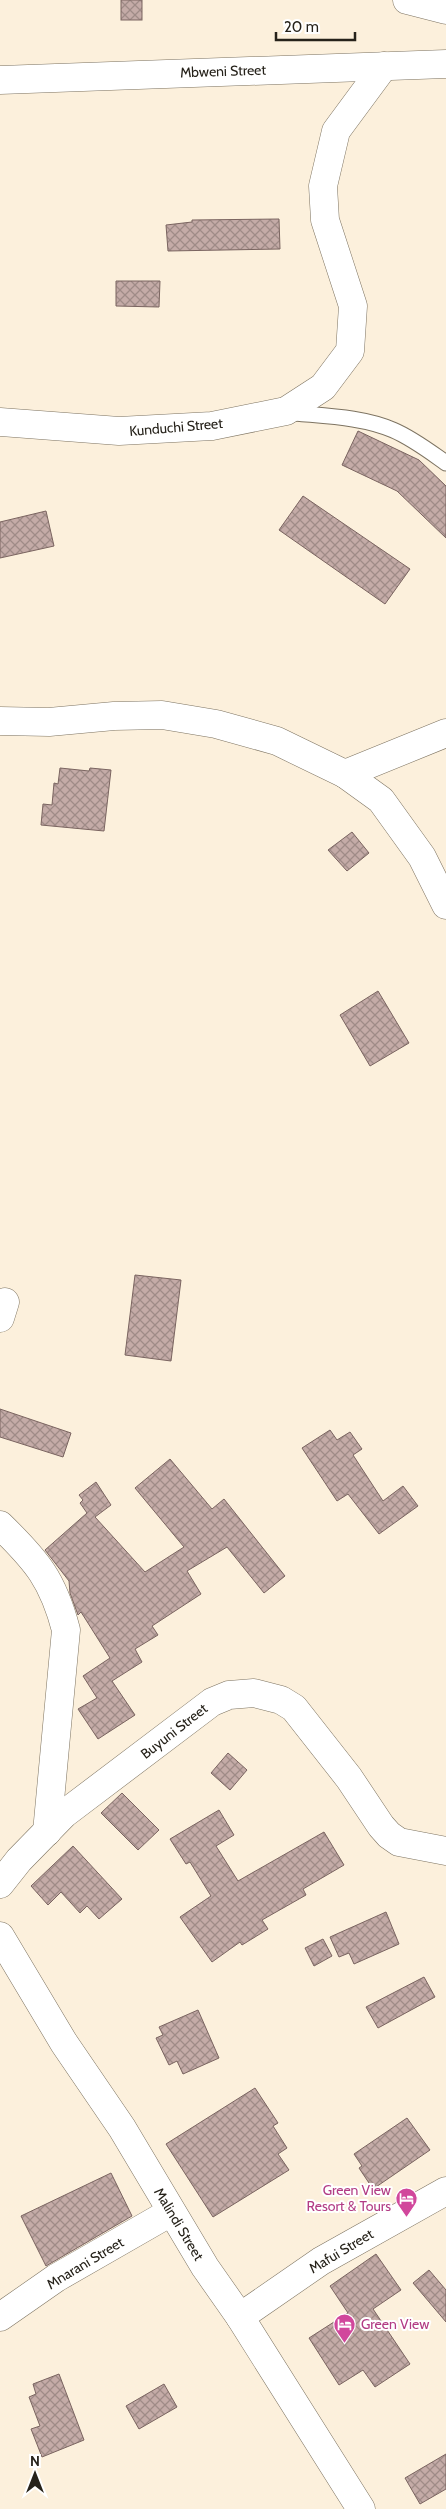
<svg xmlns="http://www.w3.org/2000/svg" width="446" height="2509" font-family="Cabin,sans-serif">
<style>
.building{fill:url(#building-cross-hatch);stroke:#7a6460}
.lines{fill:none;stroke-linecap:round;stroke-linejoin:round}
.service-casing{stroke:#7d7361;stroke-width:17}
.minor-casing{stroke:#7d7361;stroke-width:29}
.service{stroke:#fff;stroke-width:15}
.minor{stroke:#fff;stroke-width:28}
.labels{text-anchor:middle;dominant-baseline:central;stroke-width:4;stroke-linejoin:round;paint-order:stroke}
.street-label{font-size:14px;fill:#26221a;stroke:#fff}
.hotel-label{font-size:14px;fill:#b23c85;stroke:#fff;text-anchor:end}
</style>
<defs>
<pattern id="building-cross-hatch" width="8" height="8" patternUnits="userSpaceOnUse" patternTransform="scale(1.25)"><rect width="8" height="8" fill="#c4aba7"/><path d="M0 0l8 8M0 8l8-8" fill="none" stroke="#9f8b87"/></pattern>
</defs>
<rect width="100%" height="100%" fill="#fcf0dc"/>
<g class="building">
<rect x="121" y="0" width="21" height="20"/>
<path d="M279,219L280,249L168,251L166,225L192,222V220Z"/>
<path d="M116,281H160L159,307L116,306Z"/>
<path d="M358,431L419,460L446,486V538L397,491L342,465Z"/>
<path d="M303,496L410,569L385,604L279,530Z"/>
<path d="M46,511L54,546L0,558V522Z"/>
<path d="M60,768L89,771L90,768L111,770L104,831L41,825L43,804L52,805L54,783L58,784Z"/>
<path d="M352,832L369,853L347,871L328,850Z"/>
<path d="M378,991L409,1043L370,1066L340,1015Z"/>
<path d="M135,1275L181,1280L171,1361L125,1355Z"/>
<path d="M0,1409L71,1433L63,1457L0,1437Z"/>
<path d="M330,1430L337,1440L350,1432L362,1449L353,1455L383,1501L403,1486L418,1506L379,1534L348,1494L337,1501L302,1448Z"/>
<path d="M170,1459L212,1509L224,1499L285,1576L264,1593L227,1547L187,1571L201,1594L152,1626L158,1635L135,1649L142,1662L112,1681L135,1715L98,1739L78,1709L97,1698L83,1676L110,1658L81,1612L78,1615L70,1593L69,1581L45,1550L87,1513L80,1503L83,1500L79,1495L96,1482L111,1505L95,1517L145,1572L184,1547L135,1488Z"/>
<path d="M228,1753L247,1770L230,1790L211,1773Z"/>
<path d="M122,1793L159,1830L138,1850L101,1813Z"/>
<path d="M219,1810L234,1835L216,1846L238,1881L324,1832L344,1865L303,1889L306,1895L262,1920L268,1929L242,1945L240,1942L212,1962L180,1917L211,1896L190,1862L186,1864L170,1839Z"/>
<path d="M73,1846L122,1899L99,1919L87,1906L80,1913L61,1892L48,1905L31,1886Z"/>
<path d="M386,1912L399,1944L354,1964L349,1953L339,1957L330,1937Z"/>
<path d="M323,1939L332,1956L314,1966L305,1948Z"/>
<path d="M424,1977L435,1997L378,2028L366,2007Z"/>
<path d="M198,2010L219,2058L183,2074L177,2061L169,2065L156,2038L163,2035L159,2027Z"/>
<path d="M255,2088L278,2123L273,2126L287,2148L278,2154L289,2170L213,2217L166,2144Z"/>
<path d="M407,2118L430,2150L373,2189L359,2168L362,2166L354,2154Z"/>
<path d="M111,2173L132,2216L46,2266L21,2216Z"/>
<path d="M376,2254L401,2290L373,2309L410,2364L375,2387L363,2370L339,2385L309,2338L348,2313L330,2286Z"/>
<path d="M429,2270L446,2290V2322L413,2283Z"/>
<path d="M59,2374L84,2440L42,2457L31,2429L40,2426L29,2397L36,2394L33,2384Z"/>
<path d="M164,2384L177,2407L139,2429L126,2406Z"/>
<path d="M446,2454V2489L420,2504L405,2478Z"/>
</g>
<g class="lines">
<defs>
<path id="service" d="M285,412C320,416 361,416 393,430C412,438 429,451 446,463"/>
<g id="minor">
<path d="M407,0L446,10"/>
<path d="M0,80L446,64"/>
<path d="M0,422L119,431L212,426L286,411L323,387L350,351L353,306L325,220L323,186L336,131L384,66"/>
<path d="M0,721L49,722L114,716L162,715L216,724L277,741L345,774L381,800L422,857L446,905"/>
<path d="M345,774L446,733"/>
<path d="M0,1318L5,1302"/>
<path d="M0,1525C37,1561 53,1580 66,1630L47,1832"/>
<path d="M0,1884L19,1860L64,1814L212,1702L229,1695L254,1693L281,1700L294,1708L349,1778L381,1826L389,1835L399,1842L446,1851"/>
<path d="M0,1936L64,2043L122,2128L205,2267L240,2317L361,2509"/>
<path d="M0,2317L56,2278L171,2212"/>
<path d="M240,2317L321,2261L446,2191"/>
</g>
</defs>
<use href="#service" class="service-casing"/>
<use href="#minor" class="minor-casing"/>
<use href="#service" class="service"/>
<use href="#minor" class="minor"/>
</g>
<defs>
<symbol id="hotel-pin" viewBox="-11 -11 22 30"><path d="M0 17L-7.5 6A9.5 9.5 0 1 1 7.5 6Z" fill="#d1479c" stroke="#fff"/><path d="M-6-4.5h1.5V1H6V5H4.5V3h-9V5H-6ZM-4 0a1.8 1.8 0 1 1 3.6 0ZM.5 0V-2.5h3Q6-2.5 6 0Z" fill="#fff"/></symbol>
</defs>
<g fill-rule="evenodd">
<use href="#hotel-pin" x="394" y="2186" width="25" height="34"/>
<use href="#hotel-pin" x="332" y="2312" width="25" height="34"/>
</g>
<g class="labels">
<g class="street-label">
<text transform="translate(223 71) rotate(-2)">Mbweni Street</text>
<text transform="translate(176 427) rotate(-5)">Kunduchi Street</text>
<text transform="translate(174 1731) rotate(-38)">Buyuni Street</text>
<text transform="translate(179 2224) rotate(59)">Malindi Street</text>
<text transform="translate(341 2251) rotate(-31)">Mafui Street</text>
<text transform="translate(85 2263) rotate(-31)">Mnarani Street</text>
</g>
<g class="hotel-label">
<text x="391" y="2190">Green View<tspan x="391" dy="16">Resort &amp; Tours</tspan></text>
<text x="361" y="2324" text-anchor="start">Green View</text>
</g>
</g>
<g transform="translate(35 2474)" stroke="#ffffff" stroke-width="4" paint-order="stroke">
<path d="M0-4L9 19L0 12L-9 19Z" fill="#26221a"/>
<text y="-8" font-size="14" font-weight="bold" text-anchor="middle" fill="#26221a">N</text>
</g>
<path d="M276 32v8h79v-8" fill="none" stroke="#26221a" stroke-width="2.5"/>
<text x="284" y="32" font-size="15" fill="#26221a" stroke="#ffffff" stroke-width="4" paint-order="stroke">20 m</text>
</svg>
